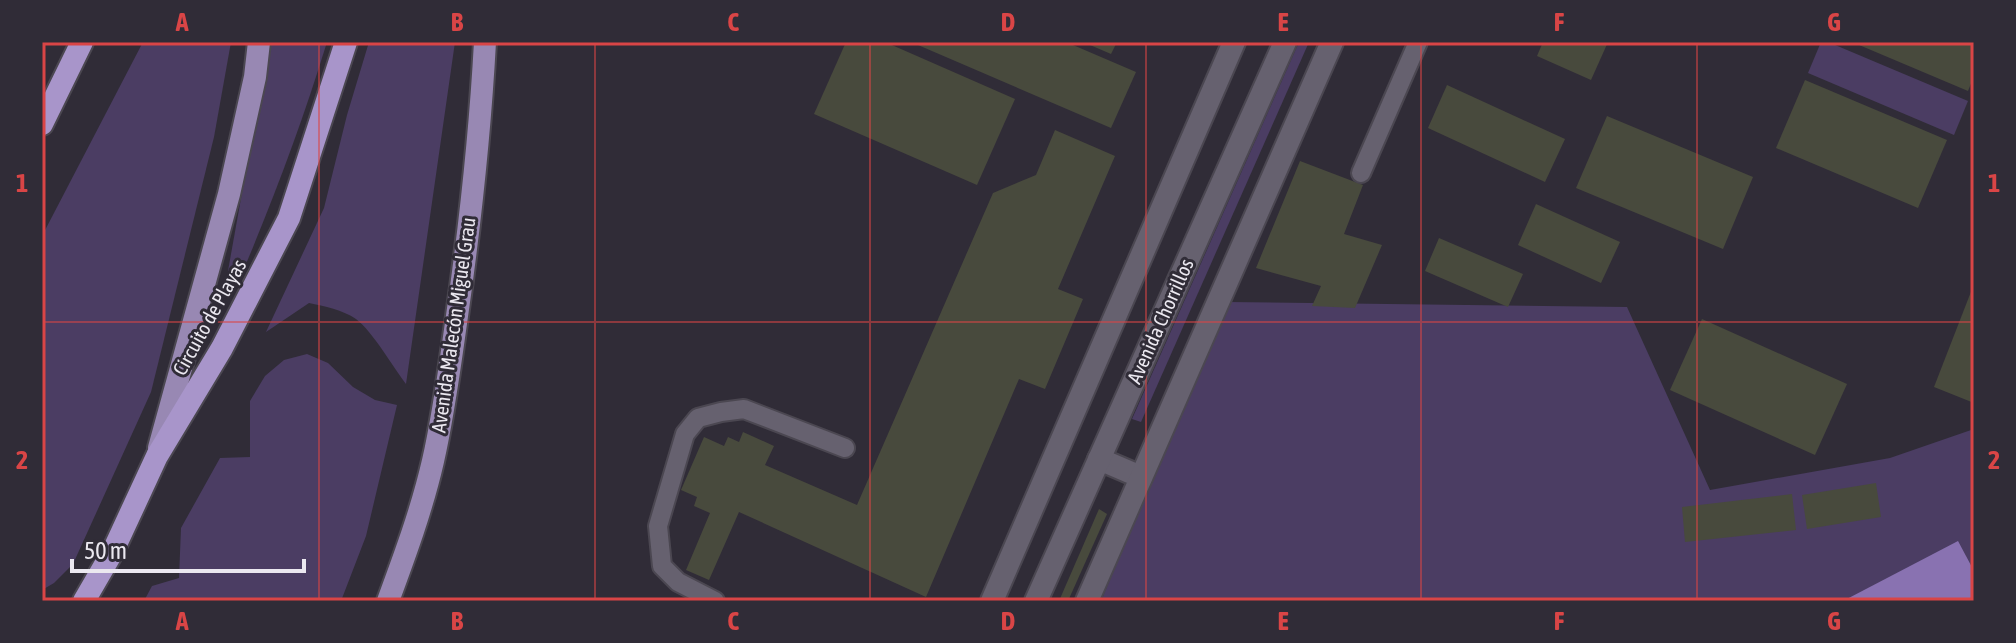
<svg xmlns="http://www.w3.org/2000/svg" width="2016" height="643" font-family="'Asap Condensed',sans-serif">
<style>
.green{fill:#4b3d63}
.water{fill:#8972b1}
.building{fill:#484a3d}
.lines{fill:none;stroke-linecap:round;stroke-linejoin:round}
.service-casing{stroke:#4b4751;stroke-width:22}
.minor-casing{stroke:#4b4751;stroke-width:26}
.secondary-casing{stroke:#4b4751;stroke-width:26}
.primary-casing{stroke:#4b4751;stroke-width:26}
.trunk-casing{stroke:#4b4751;stroke-width:26}
.service{stroke:#66616f;stroke-width:18}
.minor{stroke:#66616f;stroke-width:22}
.secondary{stroke:#66616f;stroke-width:22}
.primary{stroke:#9888b3;stroke-width:22}
.trunk{stroke:#a895ca;stroke-width:22}
.grid{fill:none;stroke:#d94546;stroke-width:2;stroke-opacity:0.55}
.labels{text-anchor:middle;dominant-baseline:central;stroke-width:6;stroke-linejoin:round;paint-order:stroke}
.street-label{font-size:20px;fill:#ebe8f0;stroke:#302c37}
.neatline{fill:none;stroke:#d94546;stroke-width:3}
.grid-label{font-size:26px;text-anchor:middle;font-weight:bold;fill:#d94546}
</style>
<rect width="100%" height="100%" fill="#302c37"/>
<g class="green">
<path d="M143,42H231L214,137L151,392L73,564L54,583L42,590V236Z"/>
<path d="M269,42H327C301,127 270,208 235,290L229,297L225,293L226,282Z"/>
<path d="M369,42H455L406,384C393,367 373,332 356,319C343,310 324,306 309,303L266,332L324,208L347,115Z"/>
<path d="M1299,42H1309L1141,422L1132,419Z"/>
<path d="M1821,42H1828L1968,101L1954,135L1808,73Z"/>
<path d="M1227,302L1627,307L1710,490L1890,458L1974,429V601H1101Z"/>
<path d="M307,354L328,363L353,387L375,400L397,405L366,536L341,601H144L152,586L179,578L181,528L220,458L250,457V401L265,376L284,360Z"/>
</g>
<path class="water" d="M1958,541L1974,571V601H1843Z"/>
<g class="building">
<path d="M846,42H885L1015,99L977,185L814,114Z"/>
<path d="M911,42H1066L1136,72L1111,128Z"/>
<path d="M1083,42H1117L1111,54Z"/>
<path d="M1543,42H1608L1591,80L1537,56Z"/>
<path d="M1852,42H1974V76L1968,91Z"/>
<path d="M1805,80L1947,140L1918,208L1776,148Z"/>
<path d="M1447,85L1565,139L1545,182L1428,128Z"/>
<path d="M1607,116L1753,177L1723,249L1576,188Z"/>
<path d="M1055,130L1115,156L1058,289L1083,299L1045,389L1019,379L926,597L739,512L709,580L686,570L710,513L694,506L697,497L681,490L704,437L724,446L728,437L739,442L743,432L774,446L765,465L857,505L993,193L1036,175Z"/>
<path d="M1300,161L1363,185L1344,234L1382,245L1355,308L1312,306L1321,286L1256,268Z"/>
<path d="M1536,204L1620,242L1601,283L1518,245Z"/>
<path d="M1439,238L1523,274L1508,307L1425,271Z"/>
<path d="M1974,284V403L1934,387Z"/>
<path d="M1702,319L1847,384L1815,455L1670,390Z"/>
<path d="M1876,483L1881,517L1807,529L1802,495Z"/>
<path d="M1792,494L1796,530L1685,542L1682,507Z"/>
<path d="M1099,509L1107,514L1068,601H1059Z"/>
</g>
<g class="lines">
<defs>
<g id="service">
<path d="M1361,173L1418,42"/>
<path d="M715,601L678,582L662,566L658,526L685,434L698,418L721,412L744,409L845,448"/>
</g>
<path id="minor" d="M992,601L1234,42"/>
<g id="secondary">
<path d="M1099,459L1141,477"/>
<path d="M1036,601L1285,42"/>
<path d="M1087,601L1332,42"/>
</g>
<g id="primary">
<path d="M159,448L229,194L255,77L259,42"/>
<path d="M388,601C405,555 422,509 433,461C444,413 450,365 457,316C470,225 480,134 485,42"/>
</g>
<g id="trunk">
<path d="M42,124L82,42"/>
<path d="M84,601L113,551L157,456L222,348L289,218L346,42"/>
</g>
</defs>
<use href="#service" class="service-casing"/>
<use href="#minor" class="minor-casing"/>
<use href="#secondary" class="secondary-casing"/>
<use href="#primary" class="primary-casing"/>
<use href="#trunk" class="trunk-casing"/>
<use href="#service" class="service"/>
<use href="#minor" class="minor"/>
<use href="#secondary" class="secondary"/>
<use href="#primary" class="primary"/>
<use href="#trunk" class="trunk"/>
</g>
<path class="grid" d="M319,42V601M595,42V601M870,42V601M1146,42V601M1421,42V601M1697,42V601M42,322H1974"/>
<g class="labels">
<g class="street-label">
<text transform="translate(209 317) rotate(-61)">Circuito de Playas</text>
<text transform="translate(1160 321) rotate(-66)">Avenida Chorrillos</text>
<text transform="translate(453 325) rotate(-82)">Avenida Malecón Miguel Grau</text>
</g>
</g>
<rect width="2016" height="643" fill="none" stroke="#302c37" stroke-width="88"/>
<path d="M72 559v12h232v-12" fill="none" stroke="#ebe8f0" stroke-width="4"/>
<text x="84" y="559" font-size="24" fill="#ebe8f0" stroke="#302c37" stroke-width="6" paint-order="stroke">50 m</text>
<rect x="44" y="44" width="1928" height="555" class="neatline"/>
<g class="grid-label">
<text x="182" y="31">A</text>
<text x="457" y="31">B</text>
<text x="733" y="31">C</text>
<text x="1008" y="31">D</text>
<text x="1283" y="31">E</text>
<text x="1559" y="31">F</text>
<text x="1834" y="31">G</text>
<text x="22" y="192">1</text>
<text x="1994" y="192">1</text>
<text x="22" y="469">2</text>
<text x="1994" y="469">2</text>
<text x="182" y="630">A</text>
<text x="457" y="630">B</text>
<text x="733" y="630">C</text>
<text x="1008" y="630">D</text>
<text x="1283" y="630">E</text>
<text x="1559" y="630">F</text>
<text x="1834" y="630">G</text>
</g>
</svg>
